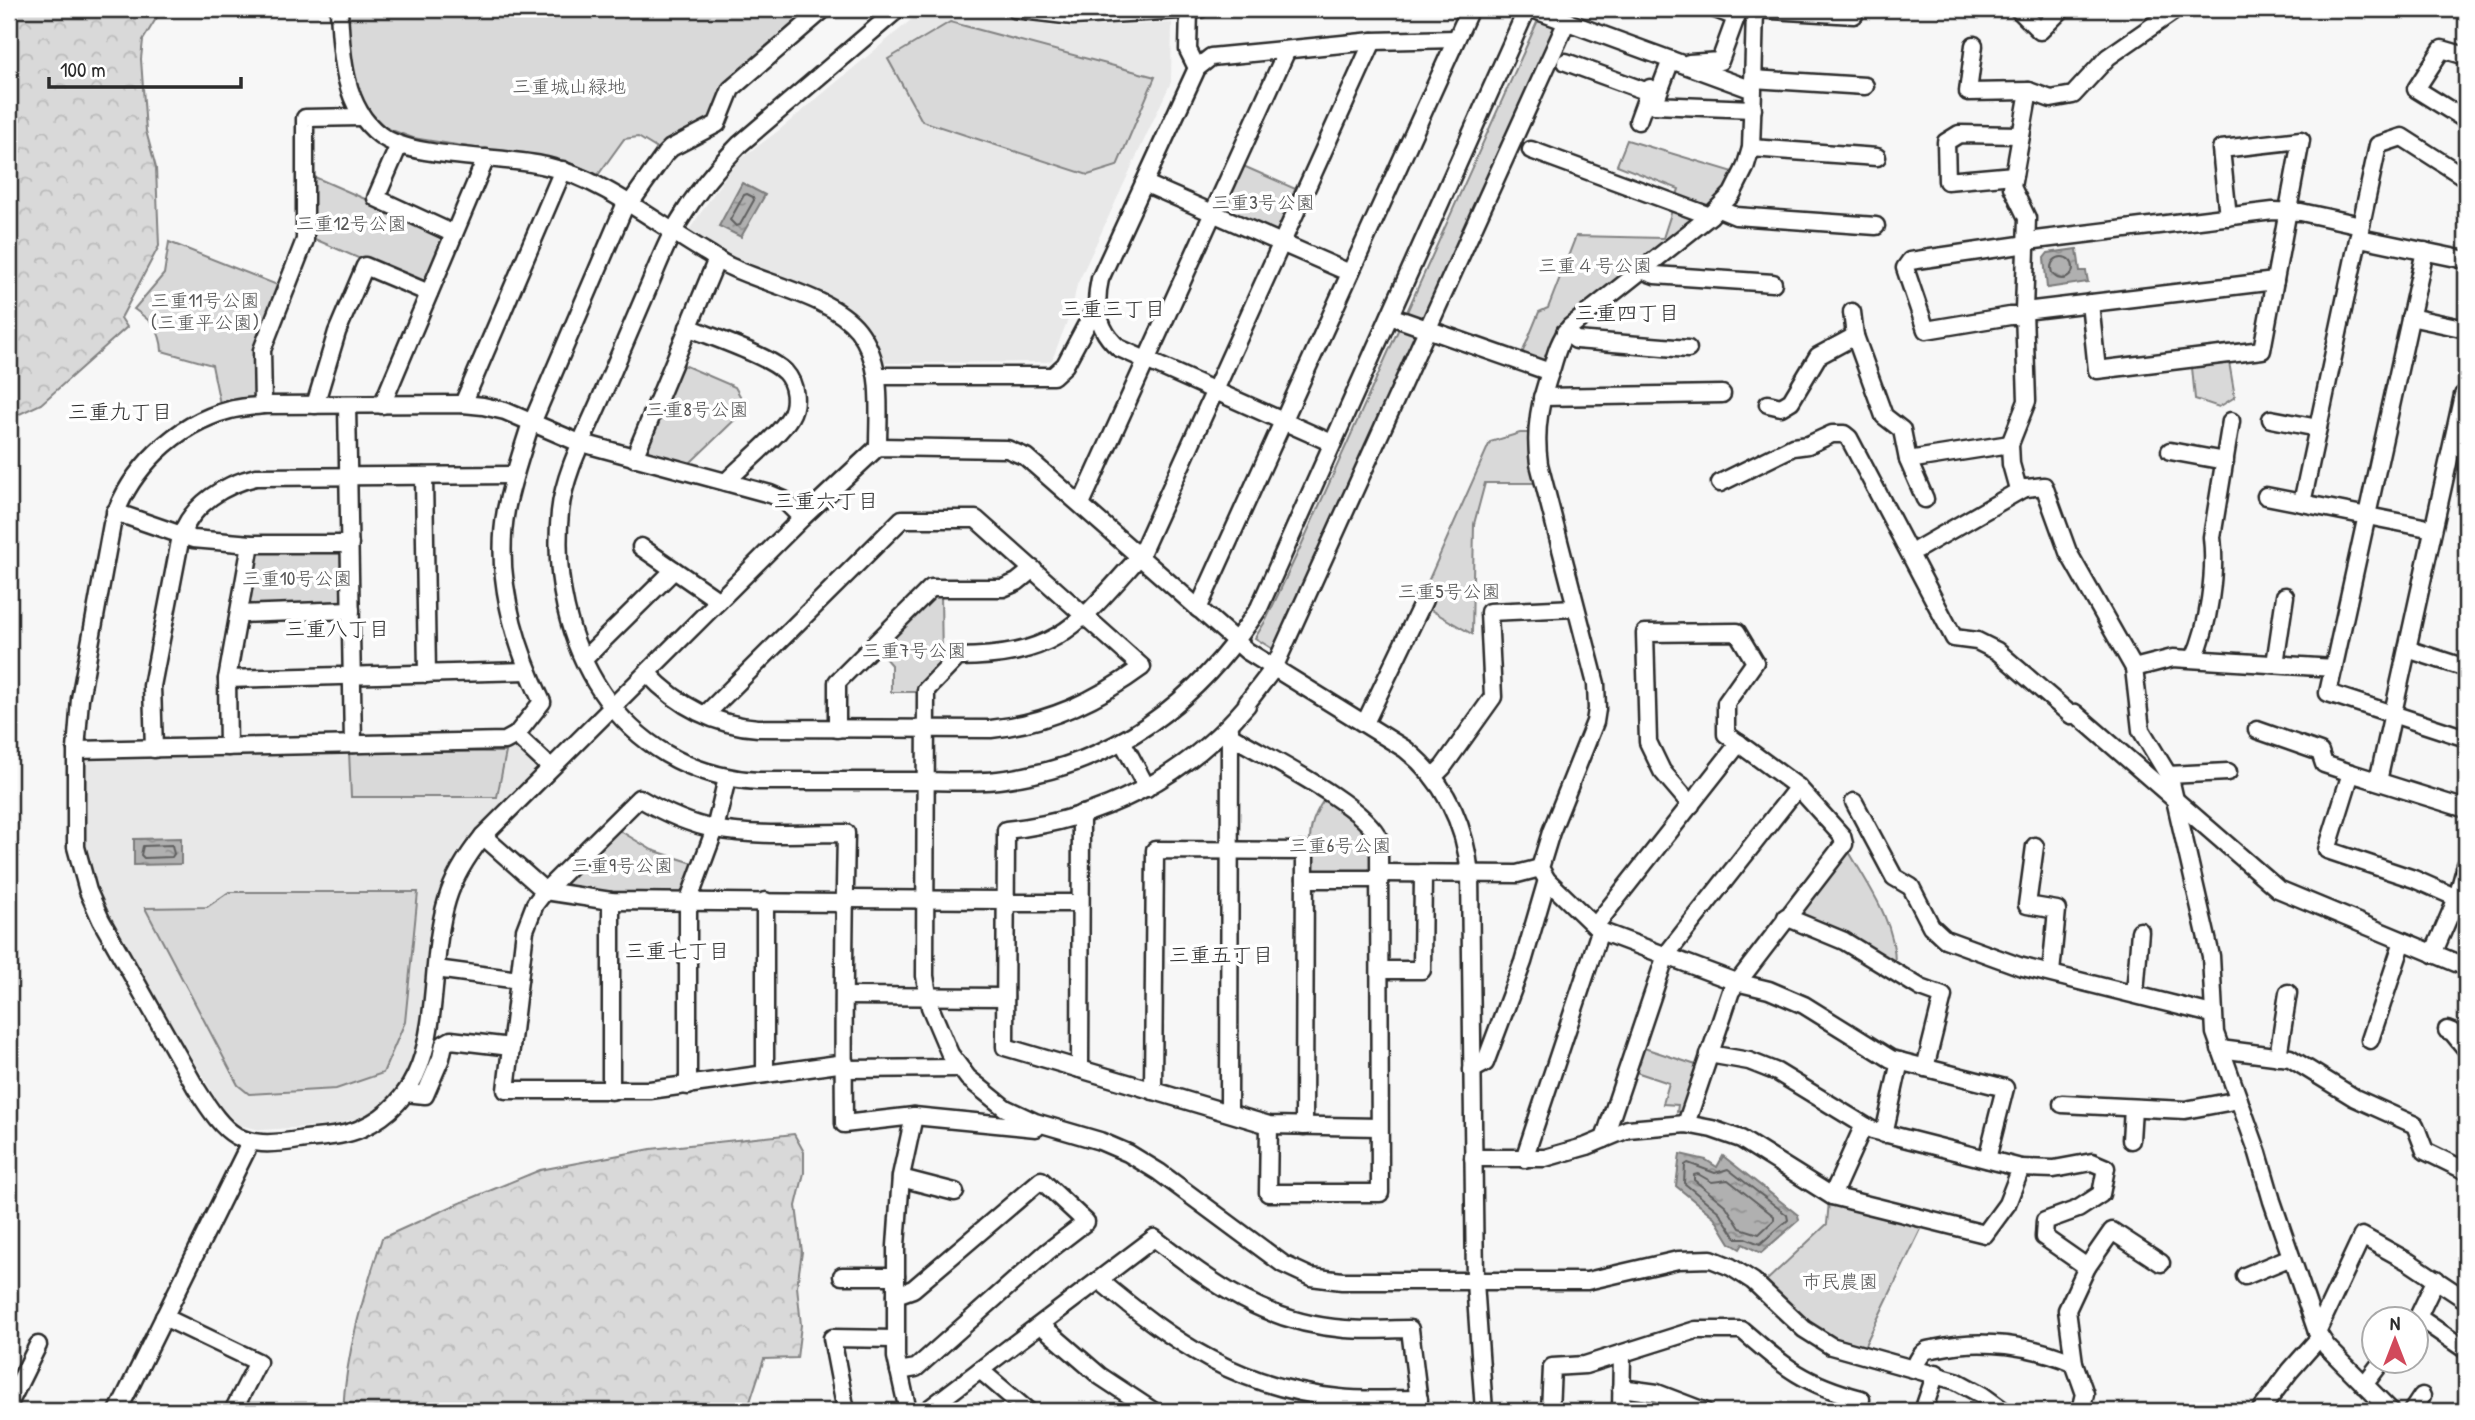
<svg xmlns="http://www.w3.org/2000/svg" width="2475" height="1420" font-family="'Patrick Hand','Klee One',sans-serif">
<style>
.built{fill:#e8e8e8}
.forest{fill:url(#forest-crowns);stroke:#828282;stroke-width:2}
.green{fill:#d9d9d9;stroke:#828282;stroke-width:2}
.water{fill:url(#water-ripples);stroke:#7b7b7b;stroke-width:2}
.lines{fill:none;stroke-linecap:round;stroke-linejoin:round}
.shore{stroke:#606060;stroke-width:2}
.minor-casing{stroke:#2b2b2b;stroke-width:21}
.minor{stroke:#fff;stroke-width:16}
.labels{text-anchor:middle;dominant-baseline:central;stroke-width:7;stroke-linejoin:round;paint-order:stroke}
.park-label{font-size:19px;fill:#565656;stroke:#fff}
.neighbourhood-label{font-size:21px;fill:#2b2b2b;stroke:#fff}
</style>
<defs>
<pattern id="forest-crowns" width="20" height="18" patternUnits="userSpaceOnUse" patternTransform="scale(1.75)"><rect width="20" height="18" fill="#d9d9d9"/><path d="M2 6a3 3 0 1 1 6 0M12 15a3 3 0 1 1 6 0" fill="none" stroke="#bababa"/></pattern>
<pattern id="water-ripples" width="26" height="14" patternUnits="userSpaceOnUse" patternTransform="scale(1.75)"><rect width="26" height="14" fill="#b0b0b0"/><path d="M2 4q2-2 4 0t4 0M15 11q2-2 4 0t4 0" fill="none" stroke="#8f8f8f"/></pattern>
</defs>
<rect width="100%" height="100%" fill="#f7f7f7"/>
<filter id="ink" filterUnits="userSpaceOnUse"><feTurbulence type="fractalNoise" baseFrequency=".0143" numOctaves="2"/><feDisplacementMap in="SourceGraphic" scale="14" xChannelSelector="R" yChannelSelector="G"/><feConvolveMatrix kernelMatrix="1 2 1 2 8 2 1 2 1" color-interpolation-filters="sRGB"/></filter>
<g filter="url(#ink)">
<g class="built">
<path d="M924,9H973L1000,16L1063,27L1172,23L1171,82L1077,285L1072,309L1052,360L1047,362L885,363L870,331L839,304L723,254L687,233L734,164L778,131Z"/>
<path d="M520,746L539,765L467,838L456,854L439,899L432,931L419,1048L411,1068L392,1095L366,1115L336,1125L261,1130L239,1125L221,1107L114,927L94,887L84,847L81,764L95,756Z"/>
</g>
<g class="forest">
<path d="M9,9H162L143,40L141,59L146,131L156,168L159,246L121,318L127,327L41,404L9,419Z"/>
<path d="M794,1134L804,1152V1173L796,1206L802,1252L797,1286L801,1325L797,1358L764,1359L747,1411H343C346,1351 364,1295 382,1238L455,1205L540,1170L651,1149Z"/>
</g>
<g class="green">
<path d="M345,9H817L743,71L713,121L661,151L638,137L624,139L598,175L570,163L413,138L386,128L371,113L356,89L346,27Z"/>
<path d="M1539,18L1554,22L1556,27L1426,316L1419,320L1406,314Z"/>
<path d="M950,22L1155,77L1117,166L1088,175L922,121L888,59Z"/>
<path d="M1627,140L1737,173L1721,199L1632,273L1547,363L1521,356L1539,312L1548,308L1576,236L1663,238L1679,189L1617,165Z"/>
<path d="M1241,165L1300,191L1282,231L1276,234L1224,211L1222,206Z"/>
<path d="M310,175L443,233L445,239L427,283L420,285L310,237Z"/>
<path d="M169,242L280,286L257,392L252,399L220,404L212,365L162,351C161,329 151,321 134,309L164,274Z"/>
<path d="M1400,326L1414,330L1416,336L1276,651L1255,638L1266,620L1300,548Z"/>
<path d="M2229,362L2235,397L2219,407L2195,399L2192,367Z"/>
<path d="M679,363L735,387L747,408L688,465L645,454L643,448Z"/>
<path d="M1520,433H1531L1537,483H1485L1474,524L1472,634L1429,609L1430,603L1422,595L1490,442Z"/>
<path d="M259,549H340L344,552L345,602L340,606L249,609L245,604L254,554Z"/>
<path d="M941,592L942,666L922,692H891V665L877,649L930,595Z"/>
<path d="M349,751L506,752L497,797H351Z"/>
<path d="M1325,798L1351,815L1373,838L1374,870L1370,875L1314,874L1309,869C1310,838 1307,824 1325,798Z"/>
<path d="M617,829L652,850L696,864L687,892L680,895H611L566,888L563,882Z"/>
<path d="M1848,850C1868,885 1896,923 1895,964L1802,917L1800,910Z"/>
<path d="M229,892H418L405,1022L383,1073L336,1089L249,1094L238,1085L145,908L207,907Z"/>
<path d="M1641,1047L1699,1066L1684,1110L1677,1112L1678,1105L1663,1104L1669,1083L1633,1071Z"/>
<path d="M1829,1201L1923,1225L1863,1349C1819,1337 1796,1313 1765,1282L1827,1224Z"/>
</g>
<g class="water">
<path d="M742,183L765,195L741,237L719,226Z"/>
<path d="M2077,249L2080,271H2086L2088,282L2047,288L2044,258L2048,253Z"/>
<path d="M181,838V864L134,865V839Z"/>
<path d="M1680,1154L1706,1160L1717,1167L1723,1156L1798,1215L1799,1220L1761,1253L1743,1244L1740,1249L1730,1243L1714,1217L1676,1186Z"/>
</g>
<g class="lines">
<g class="shore">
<path d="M747,194L753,197L754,200L740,225L736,226L730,220L744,195Z"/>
<circle cx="2062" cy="268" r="11"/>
<path d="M172,845L174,854L172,857L144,858L141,855L143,846Z"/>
<path d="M1688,1163L1715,1173L1728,1169L1787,1215L1788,1220L1760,1244L1745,1238H1736L1719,1212L1684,1183L1685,1165Z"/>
<path d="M1698,1174L1712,1182L1728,1180L1774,1216V1220L1759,1234L1740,1228L1726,1206L1694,1180V1175Z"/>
</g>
<defs>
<g id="minor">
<path d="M339,9C341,51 343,108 380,135C414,160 502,155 546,166C603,179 653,221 704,251C713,256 721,263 731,267C768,285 832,297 858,330C884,364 878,407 878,447"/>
<path d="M898,9L740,144C716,168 695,194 678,223C666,243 658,265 649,286C633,323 617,360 601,398C586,433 564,473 560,512C547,642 618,773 758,781C810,781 861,781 913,781C941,781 970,783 998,780C1113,767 1197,703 1259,608L1527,9"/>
<path d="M1014,9L1073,16L1200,9"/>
<path d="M1189,9L1188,50L1197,68"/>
<path d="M1532,9L1753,90L1751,148L1745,168L1732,194L1710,216L1570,327C1560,339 1556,353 1552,367C1540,400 1534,429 1539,464L1596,684L1597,709L1595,722L1551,832L1540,868L1547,880L1600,931L1736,982L1769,990L1804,1005L1891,1059L2005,1088L1987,1159"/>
<path d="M1715,9L1736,17"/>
<path d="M1755,9L1854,15"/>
<path d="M2018,9L2040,31L2062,9"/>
<path d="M2177,9L2108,57L2073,95L2051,99L2029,91L2012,187L2027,218L2024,311L2027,401L2010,444L2011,464L2018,489L2044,486L2068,552L2134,668L2141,730L2170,778L2211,956L2215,1033L2258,1153L2272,1201L2317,1332L2327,1347L2391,1411"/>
<path d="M1373,41L1140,556C1077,626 1058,656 958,657L926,690L925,976L930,1007L950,1054L968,1078L1005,1108L1035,1122L1100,1141L1128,1153L1159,1172L1283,1264L1311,1277L1342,1281H1587L1678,1260L1711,1259L1731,1267L1753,1281L1804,1329L1831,1346L1956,1381L1982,1395L2004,1411"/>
<path d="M1974,45L1968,92L2029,91"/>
<path d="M2466,56L2442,49L2416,89L2466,120"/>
<path d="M1671,60L1654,105L1753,109"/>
<path d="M1566,62L1648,92"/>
<path d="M1689,63L1720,61L1739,9"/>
<path d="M1753,79L1865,86"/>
<path d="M1753,87L1755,9"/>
<path d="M1638,121L1650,88"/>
<path d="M399,145L376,198L454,234"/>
<path d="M1751,148L1877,157"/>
<path d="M1531,150L1710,216"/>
<path d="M2014,175L1947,181L1946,142L1959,134L2021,135"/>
<path d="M1144,183L1350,273"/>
<path d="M629,205L665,154L671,148L717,124L731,89L824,9"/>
<path d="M1719,209L1736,216L1876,226"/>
<path d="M2360,238L2466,260"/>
<path d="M2027,241L2273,211L2301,212L2361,225"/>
<path d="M2425,251L2328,693L2466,738"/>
<path d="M1641,270L1655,275L1773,283"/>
<path d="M2090,303L2097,370L2262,350L2301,140L2221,149L2228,217"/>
<path d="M2024,311L2275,281"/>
<path d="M1852,312L1855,336"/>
<path d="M1390,316L1550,372"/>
<path d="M2024,316H2010L1926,330L1905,268L1910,261L2027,244"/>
<path d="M2410,317L2466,329"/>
<path d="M688,327C712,337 769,356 785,372C796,384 798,404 790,417C779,436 742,465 726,482"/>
<path d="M1565,332L1576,340L1688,349"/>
<path d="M878,376H1053L1065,365L1097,305"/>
<path d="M1542,397L1722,394"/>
<path d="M463,404L563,170"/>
<path d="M1768,404L1781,407L1791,401L1818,356L1855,336L1884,416L1902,430L1908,460"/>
<path d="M263,405L262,350L305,240V118L361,117"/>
<path d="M315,405L337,332L365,266L429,293"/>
<path d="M347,405L353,744"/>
<path d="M382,405L486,158"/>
<path d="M2271,419L2318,428"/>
<path d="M532,423L626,203"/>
<path d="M582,443L770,494L784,500L802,518"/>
<path d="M1332,443L1119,348C1097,330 1094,305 1100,279L1197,68L1211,57L1373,41L1456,39"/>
<path d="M582,444L505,411L483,406L463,404L263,405C252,407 240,407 230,410C175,424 128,471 112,524L80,699L76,750V847L88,891L101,920L196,1088C227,1137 239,1150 299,1140C319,1137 343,1137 362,1128C452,1087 423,978 447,900C454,876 468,855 483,836L802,518L878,447L1007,449L1026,457L1247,651L1405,749C1445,781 1465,824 1470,874L1475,1282L1484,1411"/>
<path d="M2170,451L2225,461"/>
<path d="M634,458L717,259"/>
<path d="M424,476L427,674"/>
<path d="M1720,483L1793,447L1808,445L1832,434H1844L1849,438L1954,638L1977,641L1997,651L2071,715L2075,713L2278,889L2466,967"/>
<path d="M2266,496L2302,503"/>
<path d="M1925,499L1908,460L2010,444"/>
<path d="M1081,504L1287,50"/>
<path d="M115,512L193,539L251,544H350"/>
<path d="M2433,529L2302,503L2378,145L2402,137L2466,178"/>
<path d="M641,547L719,601"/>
<path d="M1918,549L2024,488"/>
<path d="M1198,609L1470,9"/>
<path d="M239,614L351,610"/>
<path d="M2407,649L2466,668"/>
<path d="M2194,658C2209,626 2216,572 2212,537L2231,421"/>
<path d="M584,659L674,570"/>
<path d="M2275,664L2285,596"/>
<path d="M2134,668L2173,658L2334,668"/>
<path d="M647,673C677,705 714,725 758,728L991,729C1048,723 1096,701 1142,667L976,519H902L705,715"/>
<path d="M227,679L527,671"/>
<path d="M1365,723L1424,600"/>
<path d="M837,729V682L931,588H1003L1017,582L1033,569"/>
<path d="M2257,730L2320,752L2324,764L2351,773"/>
<path d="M516,735L550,767"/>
<path d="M1232,736C1266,757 1365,805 1379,839L1380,1193H1268L1269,1125"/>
<path d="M1122,741L1147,788"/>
<path d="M228,747L227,679L251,544"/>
<path d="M154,749L152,686L181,536C192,504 225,484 256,477L514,475"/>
<path d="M76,750L505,741L516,735L542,702C514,643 494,576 506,510C512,480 522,451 531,423"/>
<path d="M2168,775L2228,772"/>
<path d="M1433,777L1443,767L1493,697L1489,612L1575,608"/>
<path d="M2378,781L2463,395L2466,396"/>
<path d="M1854,802L1894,877L1911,887L1931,926L1945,939L2019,966L2212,1014"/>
<path d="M2466,809L2351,773L2327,850L2414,879L2466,902"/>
<path d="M1081,814L1080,1069L1269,1125L1379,1127"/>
<path d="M483,836L545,891L611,901L845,903"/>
<path d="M2035,846L2027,905L2057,910L2051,973"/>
<path d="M1380,873L1517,874L1540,868"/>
<path d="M1305,879H1380"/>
<path d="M845,899L1006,900"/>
<path d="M1006,903H1080"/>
<path d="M1786,917L1844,941L1921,988L1943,996L1925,1068"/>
<path d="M1595,926L1739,743"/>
<path d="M2433,954L2457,898L2466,865"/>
<path d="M436,969L519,980"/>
<path d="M1380,970H1422L1423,873"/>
<path d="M2135,994L2140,931"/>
<path d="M845,996L1005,997"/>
<path d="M2447,1030L2452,1032L2466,1049"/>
<path d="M2370,1040L2403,941"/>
<path d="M2220,1049L2290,1058L2355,1098L2415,1125L2425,1151L2466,1171"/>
<path d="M2278,1057L2288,993"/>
<path d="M845,1063L650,1090H506L525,930L535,904L545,891L639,798C663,812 688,824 715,829C757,837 803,833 846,833C844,930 843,1027 844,1124L914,1116"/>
<path d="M845,1069L959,1068"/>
<path d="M1080,1069L1005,1047L1006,830C1101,820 1185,778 1247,705V703L1274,668L1567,21"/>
<path d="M1472,1070L1485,1063L1523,962L1547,880"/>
<path d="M765,1074V901"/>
<path d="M688,1086V902L715,829L727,778"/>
<path d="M611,1091V901"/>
<path d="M1153,1091L1155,850L1305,851L1304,1126"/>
<path d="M405,1093L425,1095L441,1058L444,1044L451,1040L511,1047"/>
<path d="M2062,1104L2185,1110L2239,1100"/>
<path d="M1229,1112L1230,729"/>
<path d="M1686,1124L1731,991L1844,844L1842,836L1798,787L1726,734V703L1755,662L1737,632L1645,633L1648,742L1662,771L1691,805"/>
<path d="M1884,1134L1900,1061"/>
<path d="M1604,1139L1666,955L1798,787"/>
<path d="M2131,1140L2133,1108"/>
<path d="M1473,1158H1545L1587,1146L1628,1129L1686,1124L1712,1129L1741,1139L1832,1196L1844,1199L1985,1234L2007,1204L2021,1168L1872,1130L1777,1072L1749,1061L1709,1054"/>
<path d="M1524,1159L1600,931"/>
<path d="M2021,1168L2054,1169L2092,1162L2106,1168L2101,1194L2078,1209L2045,1221L2044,1237L2087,1267L2067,1310L2074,1363"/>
<path d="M901,1178L955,1192"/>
<path d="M1832,1196L1863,1127"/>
<path d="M2087,1267L2112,1231L2161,1263"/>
<path d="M842,1276H896"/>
<path d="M2245,1276L2291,1257"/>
<path d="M2436,1279L2418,1317L2466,1350"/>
<path d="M1099,1280C1174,1343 1238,1388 1339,1398C1365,1401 1392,1399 1419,1399"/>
<path d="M896,1295L913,1289L1041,1180L1086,1222L1047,1252L916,1368L899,1371"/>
<path d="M164,1317L258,1362L233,1411"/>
<path d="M1041,1325L1100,1376L1153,1411"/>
<path d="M2317,1332L2362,1236L2409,1262L2466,1300"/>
<path d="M1914,1368C1917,1362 1920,1354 1927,1350C1930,1349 1934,1349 1938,1348C1981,1338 2032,1345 2074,1363L2085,1394L2082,1406L2084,1411"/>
<path d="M980,1370L1028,1411"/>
<path d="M2364,1385L2383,1360"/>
<path d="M1621,1388L1657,1393L1704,1411"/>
<path d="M9,1404L38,1345"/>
<path d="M118,1411L250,1143"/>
<path d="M846,1411L832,1338L895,1339"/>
<path d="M908,1411L896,1357V1246L901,1176L914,1116L1036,1128"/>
<path d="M926,1411L1154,1238C1215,1285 1265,1323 1345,1329C1367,1331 1389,1329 1410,1329L1420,1411"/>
<path d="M1550,1411L1552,1367L1585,1365L1696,1330H1742C1786,1368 1804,1384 1861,1399L1858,1411"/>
<path d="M1621,1411L1622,1354"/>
<path d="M1923,1411L1936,1373"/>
<path d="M2260,1411L2290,1371L2320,1337"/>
<path d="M2412,1411L2422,1396"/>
</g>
</defs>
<use href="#minor" class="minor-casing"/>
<use href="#minor" class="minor"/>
</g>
</g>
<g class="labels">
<g class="park-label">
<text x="569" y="86">三重城山緑地</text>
<text x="1263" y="202">三重3号公園</text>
<text x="351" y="223">三重12号公園</text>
<text x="1595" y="265">三重４号公園</text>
<text x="205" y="300">三重11号公園<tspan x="205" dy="22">(三重平公園)</tspan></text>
<text x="697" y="409">三重8号公園</text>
<text x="297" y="578">三重10号公園</text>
<text x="1449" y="591">三重5号公園</text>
<text x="914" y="650">三重7号公園</text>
<text x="1340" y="845">三重6号公園</text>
<text x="622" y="865">三重9号公園</text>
<text x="1840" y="1281">市民農園</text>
</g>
<g class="neighbourhood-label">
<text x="1113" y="308">三重三丁目</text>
<text x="1627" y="312">三重四丁目</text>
<text x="120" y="411">三重九丁目</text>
<text x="826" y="500">三重六丁目</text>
<text x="337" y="628">三重八丁目</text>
<text x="677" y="950">三重七丁目</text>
<text x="1221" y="954">三重五丁目</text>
</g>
</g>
<rect width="2475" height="1420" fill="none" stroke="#fff" stroke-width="35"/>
<rect x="18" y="18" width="2440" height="1385" fill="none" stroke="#2b2b2b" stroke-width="2.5" filter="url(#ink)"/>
<g transform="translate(2395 1340)"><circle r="33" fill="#ffffff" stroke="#aaaaaa" stroke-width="2"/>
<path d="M0-5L12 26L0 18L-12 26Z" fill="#d1495b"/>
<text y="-10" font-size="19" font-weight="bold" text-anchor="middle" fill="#2b2b2b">N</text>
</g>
<path d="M49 77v10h192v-10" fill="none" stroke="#2b2b2b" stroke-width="3.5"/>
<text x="60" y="77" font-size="21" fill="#2b2b2b" stroke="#ffffff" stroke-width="5" paint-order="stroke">100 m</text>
</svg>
